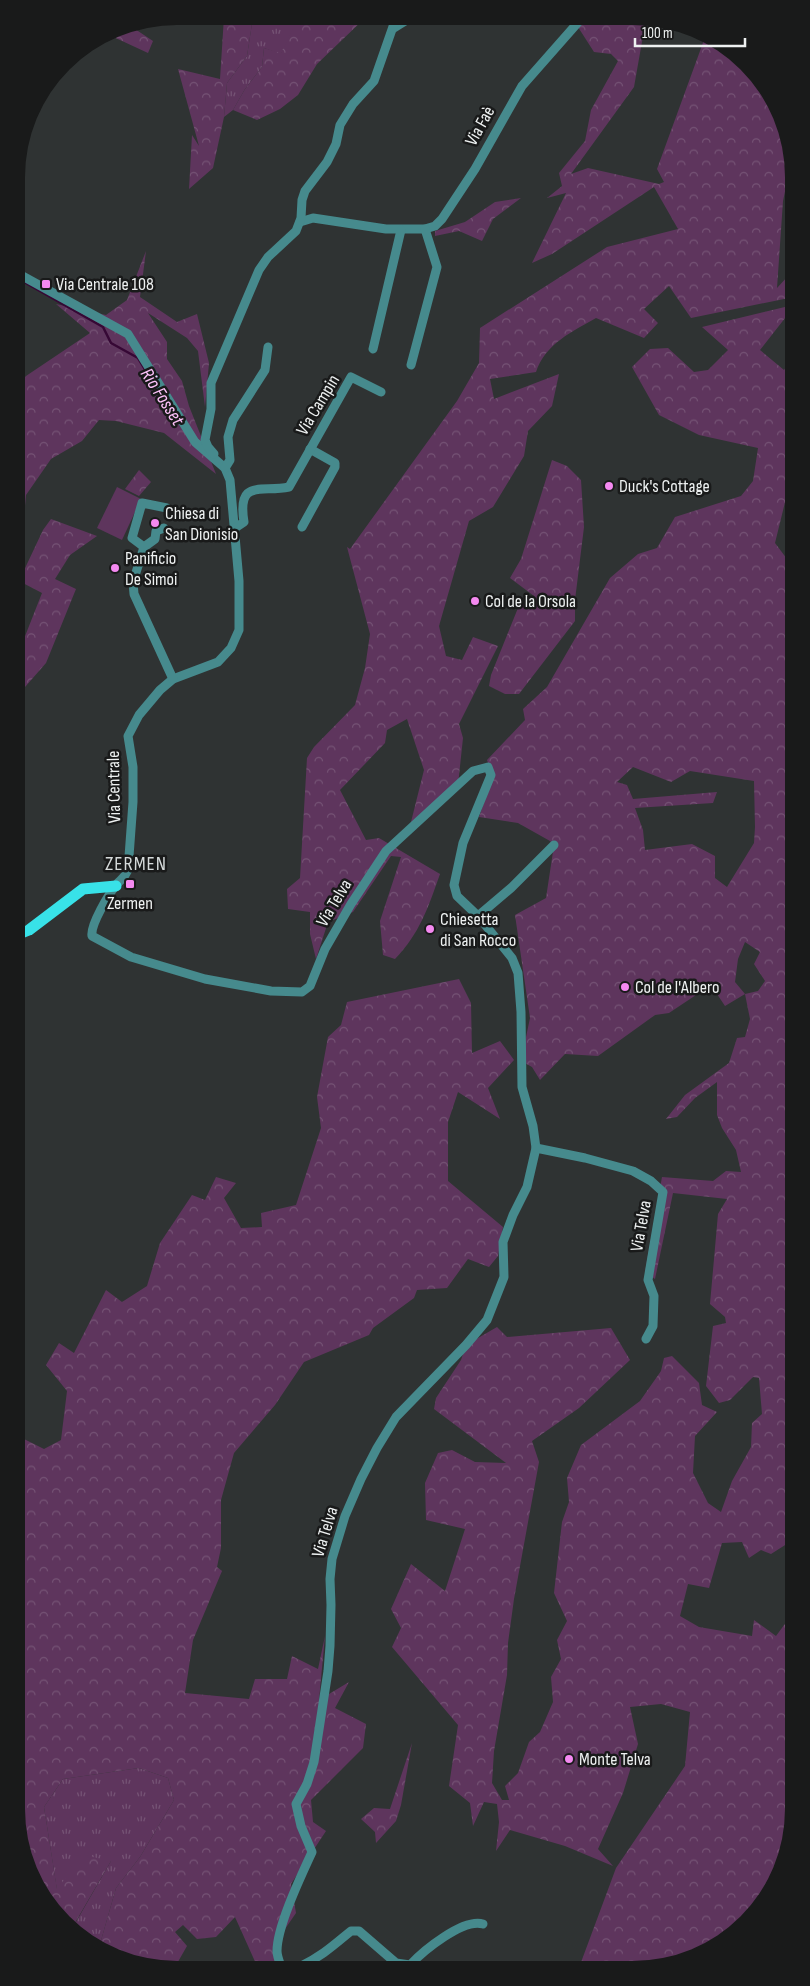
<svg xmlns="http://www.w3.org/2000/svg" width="810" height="1986" font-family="'Sofia Sans Condensed',sans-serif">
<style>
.grass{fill:url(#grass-tufts)}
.forest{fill:url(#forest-crowns);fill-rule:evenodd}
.pitch{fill:#5e355d}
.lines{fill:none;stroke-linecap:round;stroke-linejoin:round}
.stream{stroke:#360835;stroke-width:2.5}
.minor{stroke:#468a8d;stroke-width:9}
.major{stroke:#38e2e8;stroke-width:11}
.poi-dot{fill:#f489f0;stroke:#191a1a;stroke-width:2}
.labels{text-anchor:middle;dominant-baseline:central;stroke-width:5;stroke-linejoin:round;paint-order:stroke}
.street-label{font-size:18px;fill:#eef1f1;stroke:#191a1a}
.poi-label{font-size:18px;fill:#eef1f1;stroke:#191a1a;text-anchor:start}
.water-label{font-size:19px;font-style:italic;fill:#fec2fa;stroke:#191a1a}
.quarter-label{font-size:20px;letter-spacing:1px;fill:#d5dada;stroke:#191a1a}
</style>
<defs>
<pattern id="grass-tufts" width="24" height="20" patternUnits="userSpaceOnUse" patternTransform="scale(1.25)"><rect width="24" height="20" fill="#5e355d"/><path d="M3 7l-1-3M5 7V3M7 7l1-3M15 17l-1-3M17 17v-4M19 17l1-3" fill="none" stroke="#755375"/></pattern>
<pattern id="forest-crowns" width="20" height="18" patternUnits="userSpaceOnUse" patternTransform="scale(1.25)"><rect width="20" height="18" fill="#5e355d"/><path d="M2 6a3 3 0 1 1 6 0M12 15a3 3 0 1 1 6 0" fill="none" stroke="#755375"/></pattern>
</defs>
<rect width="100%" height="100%" fill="#2f3333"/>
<g class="grass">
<path d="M253,17H299L281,54L264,48L262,67L245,89L233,110L224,117L227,83L247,56Z"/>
<path d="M139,1768L168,1778L174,1800L140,1857L116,1888L100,1944L73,1931L72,1929L111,1861L57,1890L44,1807L63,1779Z"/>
</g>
<g class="forest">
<path d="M224,17H253L247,56L227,83L224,117L213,168L189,189L192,135L199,146L178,69L220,79Z"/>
<path d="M298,17H366L317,64L298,95L280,109L257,120L233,110L245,89L262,67L264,48L281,53Z"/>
<path d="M605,19H646L634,87L571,174L588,168L659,184L664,182L657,169L704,40L708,36L746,63L788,136V177L783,201L777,288L789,275V298L691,318L669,286L644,309L658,323L644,338L596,318C573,331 545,344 536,372L490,379L494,399L559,374L552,406L528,431L524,456L493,507L469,521L439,626L446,656L462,660L473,637L498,646L459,724L463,738L458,785L409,830L424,770L407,719L387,730L385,743L340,790L366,840L379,838L440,874C428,908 420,933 395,959L383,955L380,921L401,857L391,856L353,912L328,922L316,959L310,934V912L288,909L287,889L300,878L307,758L314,747L355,705L365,668L370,634L347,547L350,549L358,538L457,401L479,363L480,328L607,247L678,229L654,187L552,254L532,263L566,193L547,198L562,186L559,173L585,141L591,110L618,61L611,54L594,52L578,27L586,20L598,23Z"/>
<path d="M133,25L132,27L153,41L148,53L107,34L116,28Z"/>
<path d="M521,198L493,219L482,241L459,231L435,236V231L465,222L495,202Z"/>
<path d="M146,251L140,297L177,322L197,314L209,363L205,407L198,351L187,338L148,313L167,342V359L182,381L189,406L216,474L164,433L116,421L99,420L82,441L51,459L26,495L24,516L18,533L17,386L26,376L90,333L56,304L106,315L127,300Z"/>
<path d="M789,306V313L760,350L784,370L789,363V486L775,543L790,563L793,1540L771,1554L761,1550L749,1558L742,1542L722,1543L709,1588L688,1584L680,1616L699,1627L752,1636L754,1620L776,1636L793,1613V1819L782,1870L754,1915L722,1943L674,1964L580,1965L616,1868L685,1766L690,1712L661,1704L630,1707L638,1744L623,1793L598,1849L613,1866L565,1846L510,1830L496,1851L499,1822L497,1804L484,1802L473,1826L470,1803L449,1786L458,1725L392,1647L401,1628L391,1609L411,1564L445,1591L465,1529L426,1520L425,1483L438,1453L452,1450L475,1462L506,1463L434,1409L436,1398L461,1360L466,1345L497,1327L507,1337L611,1328L630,1360L579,1408L532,1441L539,1462L514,1599L508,1643L507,1675L494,1751L492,1783L502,1800H509L505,1786L518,1773L529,1742L540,1732L553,1702L551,1677L561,1659L557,1640L567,1621L554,1593L562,1522L569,1502L567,1478L581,1445L640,1401L661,1371L664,1358L672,1356L699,1383L702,1405L717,1412L695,1436L693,1473L708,1503L721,1512L732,1481L751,1447L752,1423L762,1414L759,1378L753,1377L730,1400L719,1403L706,1386L713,1326L726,1323L725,1317L710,1304L718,1214L727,1199L673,1193L655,1279L645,1272L662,1177L713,1181L726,1171L741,1172L736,1150L722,1128L717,1115V1082L695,1098L677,1117L666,1119L685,1095L729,1063L737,1038L745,1037L750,1019L745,994L725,1006L711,985L669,1013L655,1015L598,1056L565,1054L540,1080L532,1067L521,1061L530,1018L515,915L546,898L554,845L550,841L518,823L479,817L493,777L487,760L525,720L523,709L547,687L610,578L638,554L657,548L675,517L741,496L753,481L758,448L699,435L659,415L632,367L650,349L668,348L694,372L708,370L728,350L702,327ZM633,767L671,782L690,771L754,781L755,827L754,843L727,887L715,878V856L692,844L645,850L643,830L635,808L713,803L717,792L633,799L627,785L617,782ZM745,942L760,952L754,964L765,981L758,991L745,994L735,982L738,959Z"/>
<path d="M552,460L567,466L581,480L584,527L575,600V621L519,694H505L489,686L491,675L518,608L534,596L510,578L521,559Z"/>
<path d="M139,470L151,482L139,496L125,489Z"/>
<path d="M51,519L97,536L70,555L55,579L76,589L46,663L18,695V649H20L42,593L19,581L43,530Z"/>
<path d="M459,979L471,1003L472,1053L500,1041L514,1060L488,1088L500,1119L458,1092L448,1122V1181L503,1227L498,1256L489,1267L468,1259L447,1288L417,1290L414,1298L373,1328L369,1335L304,1362L275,1405L234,1453L221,1500V1548L217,1567L222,1571L193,1640L185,1693L249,1699L255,1679H287L292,1656L318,1669L325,1636L319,1700L349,1682L335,1708L366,1724L363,1748L311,1800L313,1822L326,1831L291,1884L296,1913L285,1929L276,1936L277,1966H257L235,1917L216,1937L197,1939L183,1925L175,1932L187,1946L175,1967H146L100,1944L116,1888L140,1857L174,1800L168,1778L139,1768L63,1779L44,1807L57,1889L84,1855L111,1861L72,1928L73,1931L38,1890L22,1850L20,1447L24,1439L44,1449L61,1440L67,1391L46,1365L59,1343L74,1353L106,1290L122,1302L147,1286L160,1243L192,1195L205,1200L216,1177L236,1183L224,1198L241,1228L262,1227L261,1213L296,1205L321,1128L317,1097L328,1037L341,1025L347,1002Z"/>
<path d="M412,1743L401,1805L396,1821L376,1843L375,1832L361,1819L374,1808L390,1809Z"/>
</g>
<path class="pitch" d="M117,487L141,499L122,540L97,528Z"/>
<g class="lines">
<path class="stream" d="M17,278L103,327L111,343L138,358L146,371"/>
<g class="minor">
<path d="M394,28L410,18"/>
<path d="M300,222L313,218L386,229H425L435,226L442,219L475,169L522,86L581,19"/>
<path d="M17,273L128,334L195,442L225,468L230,480L239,581V630L231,648L218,662L173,679L160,690L139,715L128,736L133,767V802L128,870C124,879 121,879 116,885C109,894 90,925 92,936L131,957L205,979L271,991L302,992L310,986L325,949L351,904L386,851L473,771L488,767L491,775L463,843L454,885L457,896L478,916L512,958L518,973L521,1012L522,1087L533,1126L536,1148L527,1187L513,1215L503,1242L504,1277L487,1320L466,1345L396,1417L377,1448L361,1479L345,1516L332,1559L330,1579L331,1605L330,1646L328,1671L314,1762L307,1784L296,1804L301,1826L312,1852C301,1876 277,1926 277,1951C277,1956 279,1961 281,1966"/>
<path d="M373,349L401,230"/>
<path d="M411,365L437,267L425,229"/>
<path d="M214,454L208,447L205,440L211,409V383L259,270L268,257L296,231L301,218L302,200L305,191L327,162L336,144L340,125L353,104L374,81L396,18"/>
<path d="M225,468L230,460L228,437L233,420L265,370L268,347"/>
<path d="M302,527L335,467V463L310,449"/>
<path d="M164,528L156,531L155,539L144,547L133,582L134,594L173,679"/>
<path d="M235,528L244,522C237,478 261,493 289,487L351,377L381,392"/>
<path d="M144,547L132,538L142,503L167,508"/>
<path d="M478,916L511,888L554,845"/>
<path d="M536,1148L585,1158L633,1171L651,1181L663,1192L648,1280L654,1296L653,1326L646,1339"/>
<path d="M301,1966C321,1957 335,1944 351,1931H359L396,1963L410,1965C423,1951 463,1918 483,1924"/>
</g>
<path class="major" d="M19,934L29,930L83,889L116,886"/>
</g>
<g class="poi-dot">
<rect x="41" y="279" width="10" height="10" rx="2.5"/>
<circle cx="609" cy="486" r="5"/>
<circle cx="155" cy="523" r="5"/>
<circle cx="115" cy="568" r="5"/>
<circle cx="475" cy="601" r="5"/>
<rect x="125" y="879" width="10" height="10" rx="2.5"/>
<circle cx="430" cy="929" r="5"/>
<circle cx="625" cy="987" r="5"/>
<circle cx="569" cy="1759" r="5"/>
</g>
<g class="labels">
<g class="street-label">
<text transform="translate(480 126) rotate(-61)">Via Faè</text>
<text transform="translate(318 405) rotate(-59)">Via Campin</text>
<text transform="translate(114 787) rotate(-91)">Via Centrale</text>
<text transform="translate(334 903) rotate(-59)">Via Telva</text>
<text transform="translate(641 1226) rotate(-80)">Via Telva</text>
<text transform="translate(325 1532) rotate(-73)">Via Telva</text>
</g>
<g class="poi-label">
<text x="56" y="284">Via Centrale 108</text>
<text x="619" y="486">Duck's Cottage</text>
<text x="165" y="513">Chiesa di<tspan x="165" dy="21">San Dionisio</tspan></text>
<text x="125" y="558">Panificio<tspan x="125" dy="21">De Simoi</tspan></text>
<text x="485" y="601">Col de la Orsola</text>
<text x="130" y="903" text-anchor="middle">Zermen</text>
<text x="440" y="919">Chiesetta<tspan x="440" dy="21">di San Rocco</tspan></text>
<text x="635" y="987">Col de l'Albero</text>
<text x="579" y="1759">Monte Telva</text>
</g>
<g class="water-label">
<text transform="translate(162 397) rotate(57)">Rio Fosset</text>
</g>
<g class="quarter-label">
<text x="136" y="864">ZERMEN</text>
</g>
</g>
<path d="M0 0H810V1986H0ZM177 25H633A152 152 0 0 1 785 177V1809A152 152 0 0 1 633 1961H177A152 152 0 0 1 25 1809V177A152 152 0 0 1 177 25Z" fill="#191a1a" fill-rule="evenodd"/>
<path d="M635 38v8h110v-8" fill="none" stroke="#eef1f1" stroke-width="2.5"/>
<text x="642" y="38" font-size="15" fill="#eef1f1" stroke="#191a1a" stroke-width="4" paint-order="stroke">100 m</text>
</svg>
